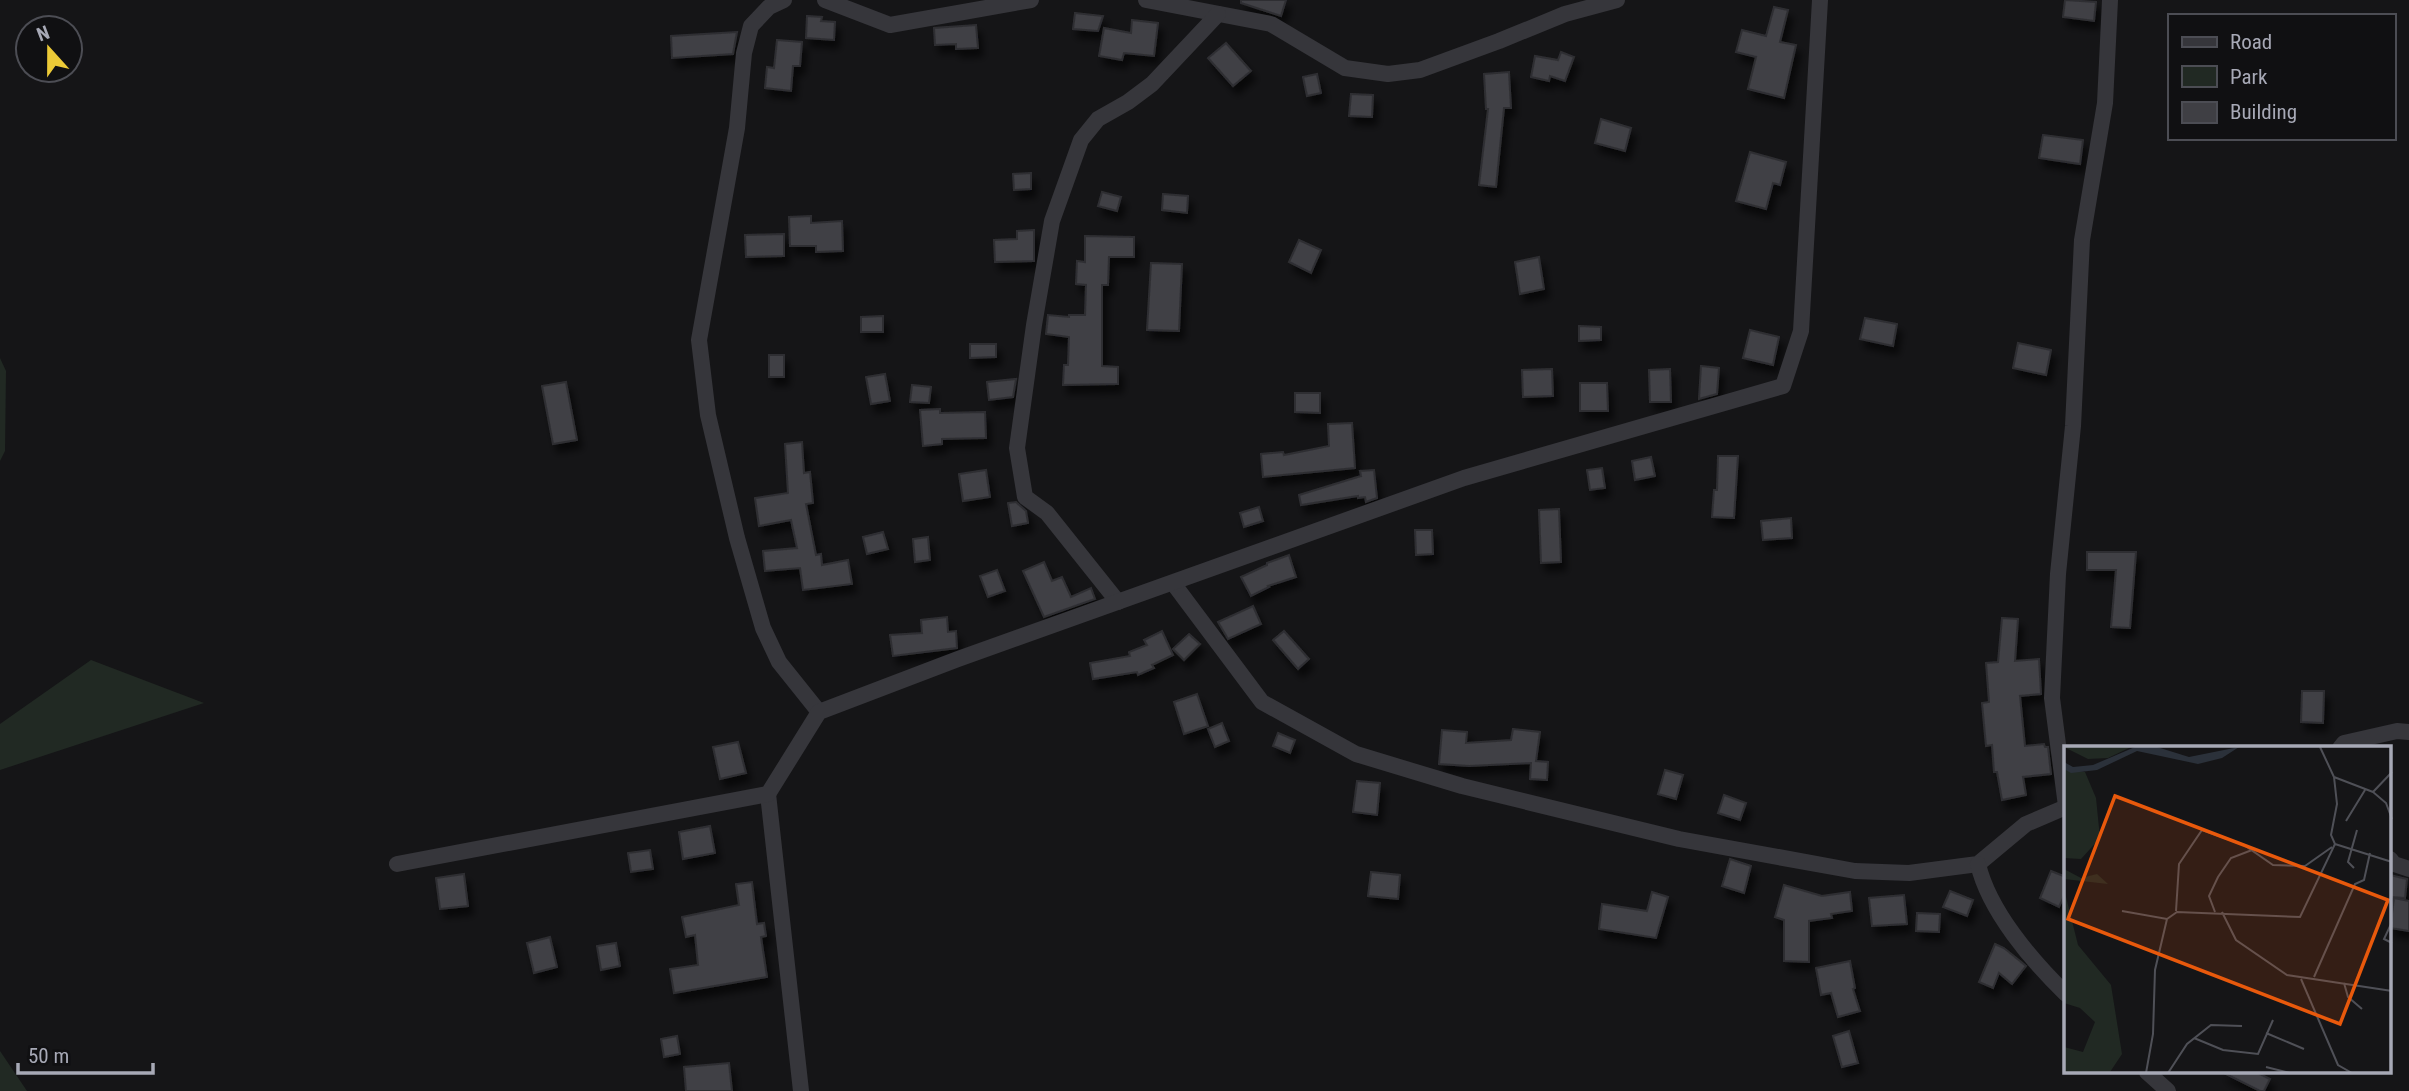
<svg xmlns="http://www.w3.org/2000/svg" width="2409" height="1091" font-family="'Roboto Condensed',sans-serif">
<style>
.green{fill:#212923}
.building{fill:#3f3f44;stroke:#2f2f33;stroke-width:2;filter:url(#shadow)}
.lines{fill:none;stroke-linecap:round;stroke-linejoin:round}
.minor{stroke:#36363b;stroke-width:16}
.inset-road{fill:none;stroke:#4f5057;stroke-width:2}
.view{fill:#e8590c;fill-opacity:0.15;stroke:#e8590c;stroke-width:3.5}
.inset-edge{fill:none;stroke:#a7a9b6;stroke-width:3.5}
</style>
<defs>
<filter id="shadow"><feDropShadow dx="4.5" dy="8" stdDeviation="3.5" flood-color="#0009"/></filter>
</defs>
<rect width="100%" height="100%" fill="#151517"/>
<g class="green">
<path d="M0,358L6,371L5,451L0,461Z"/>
<path d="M91,660L204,703L0,770V724Z"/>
<path d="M0,1051L27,1091H0Z"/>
</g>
<g class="building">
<path d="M1241,0H1286L1281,16L1241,3Z"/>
<path d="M2065,0L2096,2L2094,21L2063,17Z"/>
<path d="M1774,7L1788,10L1780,42L1796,45L1784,98L1748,89L1756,57L1736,52L1742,30L1766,36Z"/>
<path d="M1075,13L1103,16L1098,31L1073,29Z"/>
<path d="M807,16L822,17L821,21L835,22L834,40L806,38Z"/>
<path d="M1132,20L1158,23L1154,56L1124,53L1122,60L1099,56L1104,28L1131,33Z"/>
<path d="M976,25L978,48L956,49V44L935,45L934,28Z"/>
<path d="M737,32L733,54L672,58L671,36Z"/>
<path d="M777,40L802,42L800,66H793L791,91L765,88L767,67L774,68Z"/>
<path d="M1226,43L1251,71L1233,86L1208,58Z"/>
<path d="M1561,52L1574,57L1565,81L1550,76L1549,81L1531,77L1535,56L1558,60Z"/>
<path d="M1509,72L1511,108H1504L1496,187L1479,185L1488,109H1486L1484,74Z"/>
<path d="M1317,74L1321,93L1307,96L1303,77Z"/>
<path d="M1351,94L1373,95L1372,117L1349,116Z"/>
<path d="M1601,119L1631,128L1625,151L1595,143Z"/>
<path d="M2043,135L2083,140L2080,164L2039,158Z"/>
<path d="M1750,152L1786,162L1780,185L1773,183L1766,209L1736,201Z"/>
<path d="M1031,173V189L1014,190L1013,174Z"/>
<path d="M1102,192L1121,197L1117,211L1098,206Z"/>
<path d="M1163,194L1188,196L1187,213L1162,210Z"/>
<path d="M811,216V223L842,221L843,251L816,252V246H790L789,217Z"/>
<path d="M1034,230V261L995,262L994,240L1017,239V231Z"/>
<path d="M784,234V256L746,257L745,235Z"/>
<path d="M1085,236L1134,237V257H1109L1108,285H1102V366L1118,367V384L1063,385L1064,365H1068L1069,337L1046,334L1048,315L1069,317V315H1085L1086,285L1076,284L1077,261L1085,262Z"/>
<path d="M1299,240L1321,250L1311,273L1289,262Z"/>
<path d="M1539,257L1544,289L1520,294L1515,262Z"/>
<path d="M1151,263L1182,264L1179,331L1147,330Z"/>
<path d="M883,316V332H861V317Z"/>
<path d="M1865,318L1897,324L1893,346L1860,339Z"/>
<path d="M1579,326L1601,327V340L1579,341Z"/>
<path d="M1750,330L1779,337L1773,365L1743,358Z"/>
<path d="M2018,343L2051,350L2046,375L2013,368Z"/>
<path d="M970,344H996V357L970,358Z"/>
<rect x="769" y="355" width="15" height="22"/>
<path d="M1701,366L1719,368L1717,394L1699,399Z"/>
<path d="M1552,369L1553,396L1523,397L1522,370Z"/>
<path d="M1670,369L1671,402H1650L1649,370Z"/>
<path d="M885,374L890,401L871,404L866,377Z"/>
<path d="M1016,379L1013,397L989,400L987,382Z"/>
<path d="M566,382L577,440L553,444L542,386Z"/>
<path d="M1580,383H1607L1608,411H1580Z"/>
<path d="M912,385L931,387L929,403L910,402Z"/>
<path d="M1295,393H1320V413L1295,412Z"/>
<path d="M940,409V413L985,412L986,438L942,439V444L923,446L920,410Z"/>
<path d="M1352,423L1355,468L1263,477L1261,454L1283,452L1284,455L1329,446L1328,424Z"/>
<path d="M802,442L804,473L810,472L813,503L806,504L816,555L821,554L822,565L848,560L852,584L803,590L800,568L765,571L763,551L797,548L791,520L759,526L755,498L788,493L785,444Z"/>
<path d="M1718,456H1738L1734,518L1712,517L1714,490H1717Z"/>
<path d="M1651,457L1655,476L1635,480L1632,461Z"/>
<path d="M1602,468L1605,488L1590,490L1587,470Z"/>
<path d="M986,470L990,497L963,501L959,474Z"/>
<path d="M1374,470L1377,498L1366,502L1365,497L1358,498V496L1301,505L1299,495L1361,476L1360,471Z"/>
<path d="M1016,502L1026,511L1028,523L1012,526L1008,503Z"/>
<path d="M1259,507L1263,521L1244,527L1240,513Z"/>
<path d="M1559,509L1561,562L1541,563L1539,510Z"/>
<path d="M1791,518L1792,538L1763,540L1761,521Z"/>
<path d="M1415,530H1432L1433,554L1416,555Z"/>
<path d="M883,532L888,549L867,554L863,537Z"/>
<path d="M928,537L930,560L915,562L913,539Z"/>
<path d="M2087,552H2136L2130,628L2111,627L2116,570H2087Z"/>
<path d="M1289,555L1296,577L1268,586L1269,587L1251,596L1241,577L1267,565V563Z"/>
<path d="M1044,562L1052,581L1062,577L1071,597L1091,588L1095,599L1044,617L1023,571Z"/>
<path d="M997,570L1005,591L988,597L980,576Z"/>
<path d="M1253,606L1261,624L1228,639L1218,622Z"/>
<path d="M947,617L948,632L956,631L957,648L893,656L890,635L922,633L921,620Z"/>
<path d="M2002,618L2018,619L2015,661L2039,659L2041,694L2020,696L2025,746L2044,744L2045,747H2048L2051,774L2023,777L2026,795L2002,800L1997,772H1994L1992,745L1986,746L1982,703L1989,702L1986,663L1998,662Z"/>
<path d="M1162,631L1173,655L1152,665L1154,668L1138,675L1137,672L1093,679L1090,663L1130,656L1129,652L1147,645L1144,640Z"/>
<path d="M1284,631L1309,659L1298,669L1273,640Z"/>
<path d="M1189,634L1200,644L1184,660L1173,649Z"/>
<path d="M2302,691H2324L2323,723L2301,722Z"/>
<path d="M1197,694L1208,726L1184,734L1174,702Z"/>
<path d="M1222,723L1229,741L1215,747L1208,729Z"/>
<path d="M1513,729L1540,732L1536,761L1548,762L1547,780L1530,779L1531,763L1469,766L1439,764L1442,730L1467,732L1466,743L1511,740Z"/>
<path d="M1278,733L1295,740L1290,753L1273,746Z"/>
<path d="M738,742L746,773L720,779L713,747Z"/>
<path d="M1665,770L1683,775L1676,799L1658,794Z"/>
<path d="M1357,781L1380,783L1377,815L1353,812Z"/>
<path d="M1724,795L1746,803L1740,820L1718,813Z"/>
<path d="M710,826L715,853L683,859L679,832Z"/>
<path d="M650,850L653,869L631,872L628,853Z"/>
<path d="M1730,859L1751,866L1744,893L1722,886Z"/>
<path d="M2051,871L2066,877V892L2059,907L2040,898Z"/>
<path d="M1371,872L1400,875L1398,899L1368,896Z"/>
<path d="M464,874L468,906L440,909L436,878Z"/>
<path d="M2390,875L2407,879L2405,898L2390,897Z"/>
<path d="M752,882L757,924L764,923L766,936L761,937L767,977L674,993L670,969L698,965L695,935L686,937L682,917L739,905L736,884Z"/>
<path d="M1784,885L1822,896L1850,892L1852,911L1831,914L1832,918L1809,921V962L1784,961V920L1775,917Z"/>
<path d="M1950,891L1973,900L1967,916L1943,907Z"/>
<path d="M1652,892L1668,897L1656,938L1599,929L1602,904L1647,911Z"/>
<path d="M1904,895L1907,924L1872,926L1869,898Z"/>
<path d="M2394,898L2409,901V931L2390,928Z"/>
<path d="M1917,913L1940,914L1939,932L1916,931Z"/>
<path d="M550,937L557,967L534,973L527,943Z"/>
<path d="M616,943L620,966L601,970L597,946Z"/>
<path d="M1995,944L2004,948L2026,966L2012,984L1999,973L1993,988L1979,982Z"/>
<path d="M1850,961L1855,988L1853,989L1860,1011L1838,1017L1831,993L1821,995L1816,968Z"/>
<path d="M1849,1031L1858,1063L1842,1067L1833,1036Z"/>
<path d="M677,1036L680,1054L664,1057L661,1039Z"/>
<path d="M729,1063L732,1091H686L684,1067Z"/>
<path d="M2222,1072H2256L2270,1079L2264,1091H2260Z"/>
</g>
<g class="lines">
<g class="minor">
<path d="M784,0L769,7L751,26L744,53L737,128L699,340L708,415L737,538L763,628L779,662L819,712"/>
<path d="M825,0L890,25L1031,0"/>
<path d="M1146,0L1271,24L1345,68L1388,74L1420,70L1499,41L1565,14L1617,0"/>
<path d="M1173,583L1262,702L1356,754L1462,786L1679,839L1855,871L1909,873L1978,864L2026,824L2066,807"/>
<path d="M1118,602L1047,513L1025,497L1017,448L1034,325L1052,221L1081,140L1098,119L1128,102L1152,84L1218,14"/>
<path d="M2340,748L2344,743L2397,731L2409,732"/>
<path d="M768,794L801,1091"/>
<path d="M2066,806L2052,698L2058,574L2073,426L2082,240L2105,103L2110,0"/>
<path d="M2390,859L2394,864L2409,869"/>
<path d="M397,864L768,794L819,712L958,659L1464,478L1783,386L1801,331L1820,0"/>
<path d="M1978,864C1989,911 2032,961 2066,994"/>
<path d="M2147,1072L2168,1091"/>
</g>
</g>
<g transform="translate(2064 746)">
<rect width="327" height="327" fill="#151517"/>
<path d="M0,1H67L44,12L24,13ZM0,23L21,26L32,52L36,92L17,113L0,112ZM0,123L17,132L33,128L44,138L0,133ZM0,143L14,199L47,239L58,308L46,326L0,327V301L19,306L31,276L16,262L0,257Z" fill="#212923"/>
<path d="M71,1H93L125,11L175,1L158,12L134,18L73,5L33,24L7,27L0,23V16L9,21L29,19Z" fill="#2b313a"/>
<path class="inset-road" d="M328,26L309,46L322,57L328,73M270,31L309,46M282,75L301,44M271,98L328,116M290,122L284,116L293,84M58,165L103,173L113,166L236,171L271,98L267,89L273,58L270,31L256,1M112,165L115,118L138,84L180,99L209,119L241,120L268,101M151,166L145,150L154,131L167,112L188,104M158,166L172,194L223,229L328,245M328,176L320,193L328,197M250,231L291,138L300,134L306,107M237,233L274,319L288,327M280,237L284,251L298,263M202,287L240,303M130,292L159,304L194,308L209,274M202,321L226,327M82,327L89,288L91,224L103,173M104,327L123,298L147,279L178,280"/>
<path class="view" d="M51,50L324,154L276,278L4,173Z"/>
<rect width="327" height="327" class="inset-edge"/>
</g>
<rect x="2168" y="14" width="228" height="126" fill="#101012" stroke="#4c4d54" stroke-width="2"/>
<rect x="2182" y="37" width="35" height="10" fill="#36363b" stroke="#4c4d54" stroke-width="2"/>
<text x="2230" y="49" font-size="21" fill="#a7a9b6">Road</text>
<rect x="2182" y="66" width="35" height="21" fill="#212923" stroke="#4c4d54" stroke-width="2"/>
<text x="2230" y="84" font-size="21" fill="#a7a9b6">Park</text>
<rect x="2182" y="102" width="35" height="21" fill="#3f3f44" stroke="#4c4d54" stroke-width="2"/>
<text x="2230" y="119" font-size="21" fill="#a7a9b6">Building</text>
<g transform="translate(49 49) rotate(339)"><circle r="33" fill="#101012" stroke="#4c4d54" stroke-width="2"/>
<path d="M0-5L12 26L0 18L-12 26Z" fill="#ecca37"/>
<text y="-10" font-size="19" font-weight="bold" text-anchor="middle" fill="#a7a9b6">N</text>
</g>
<path d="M18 1063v10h135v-10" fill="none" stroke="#a7a9b6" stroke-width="3.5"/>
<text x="28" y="1063" font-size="21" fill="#a7a9b6" stroke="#101012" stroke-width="5" paint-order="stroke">50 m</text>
</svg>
